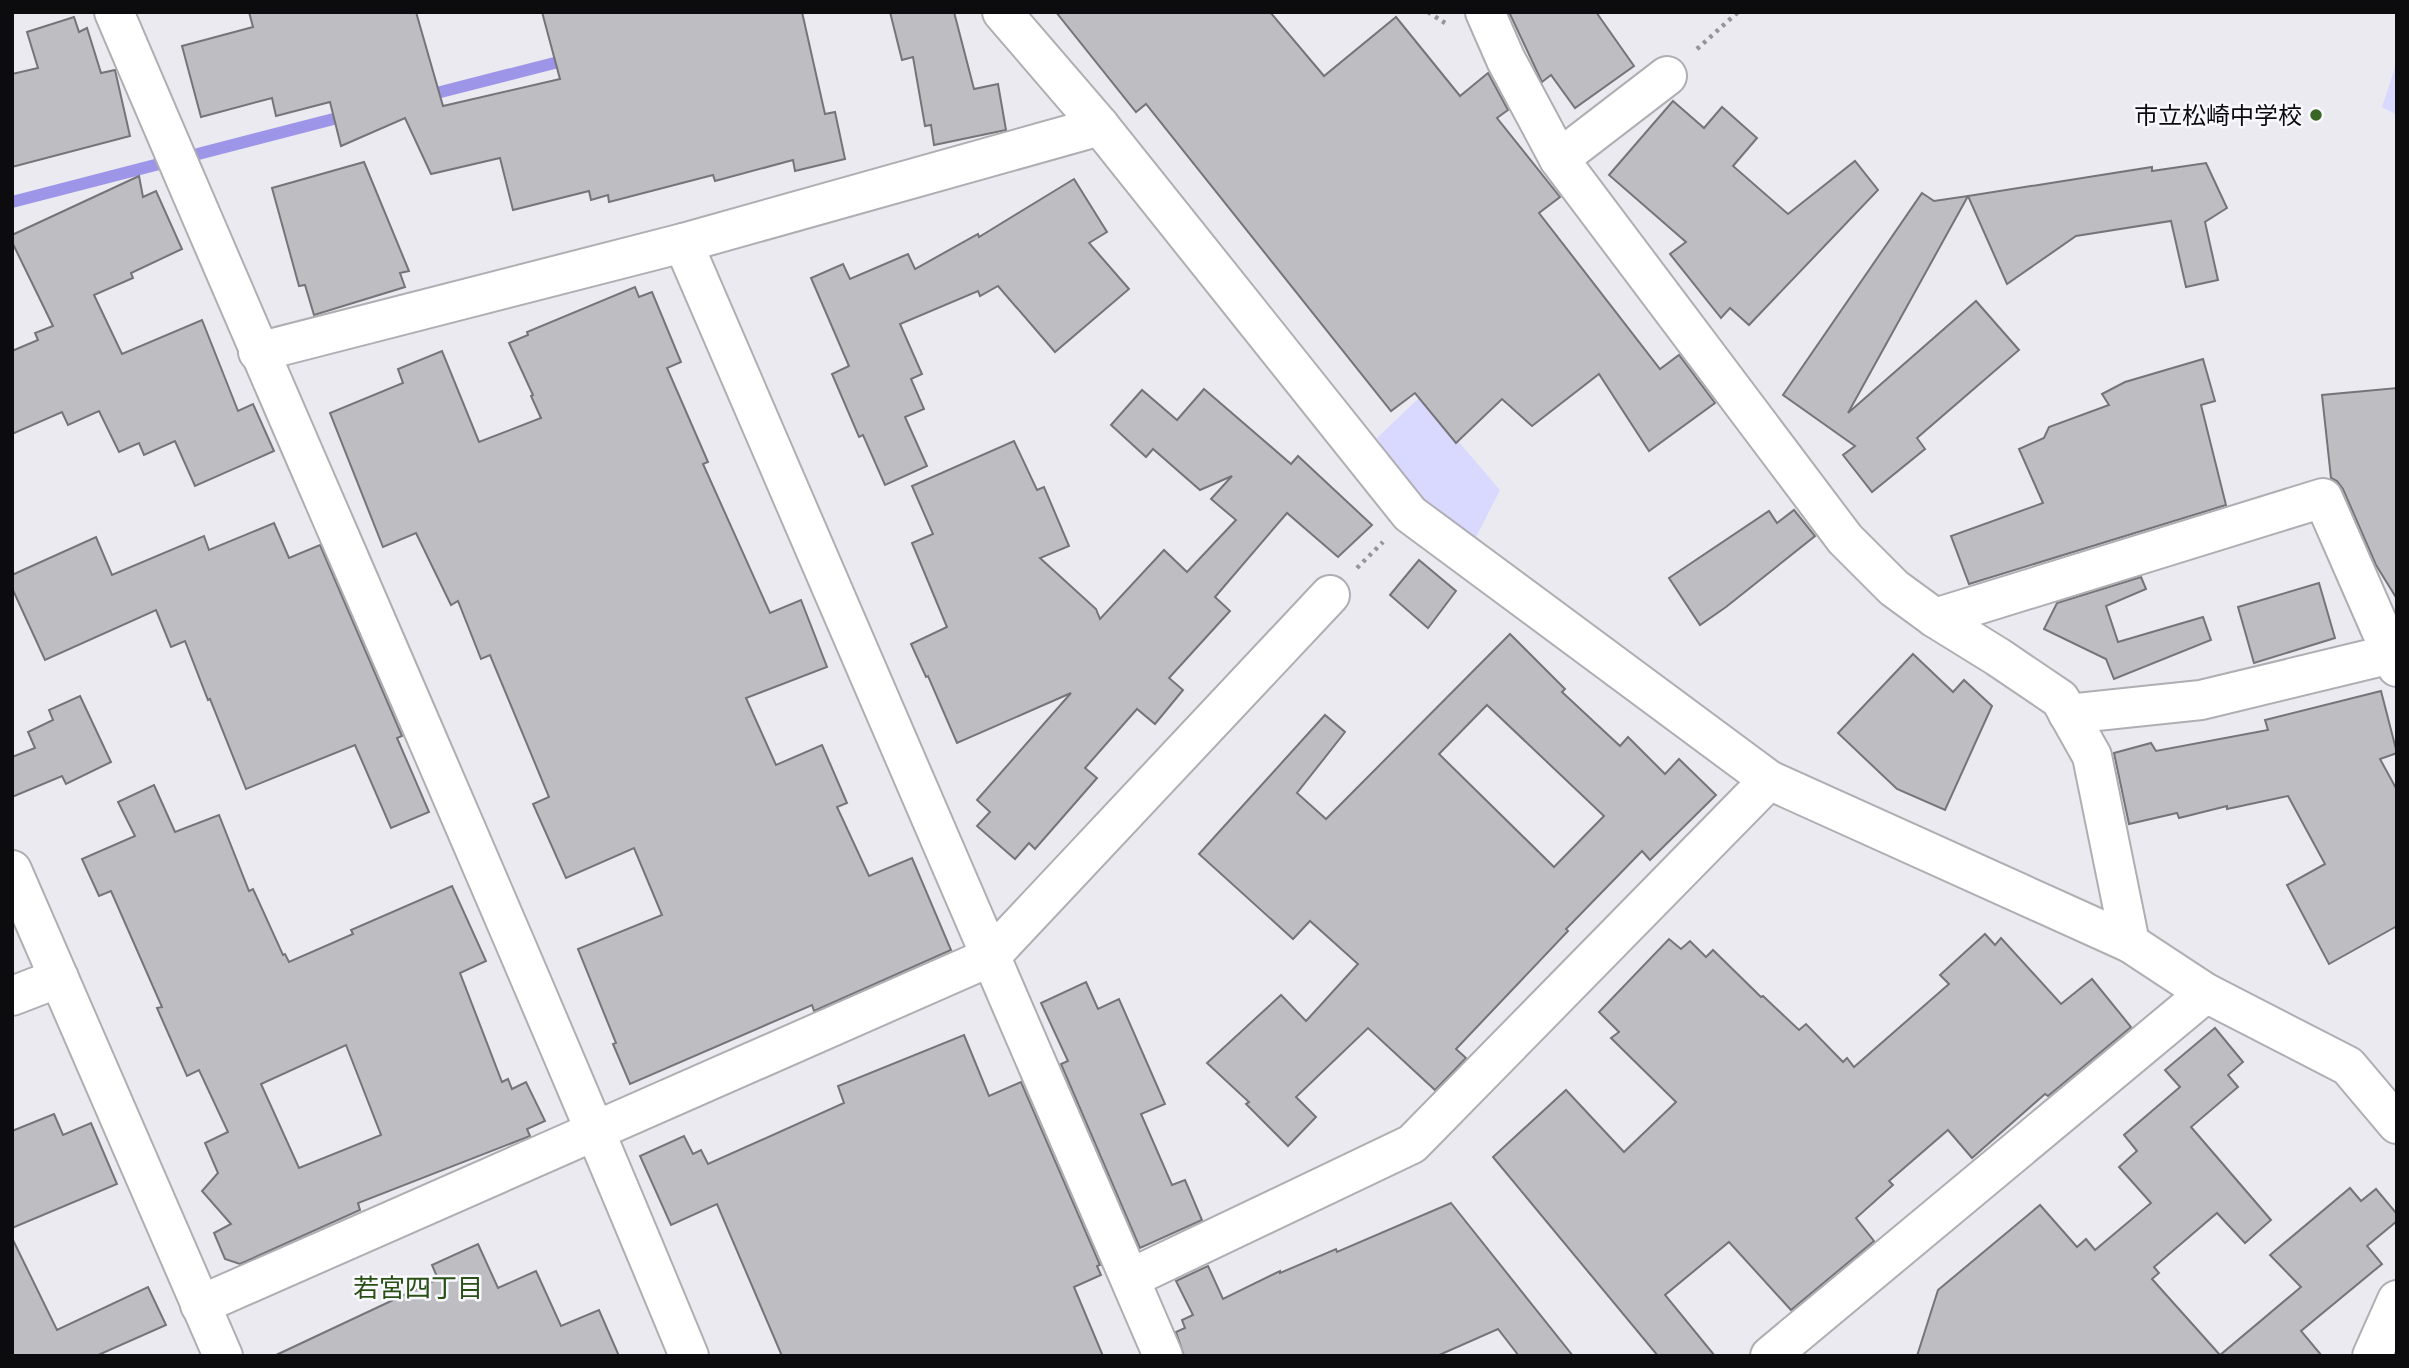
<svg xmlns="http://www.w3.org/2000/svg" width="2409" height="1368" font-family="Cabin,'Noto Sans JP',sans-serif">
<style>
.green{fill:#d9d8fe}
.lines{fill:none;stroke-linecap:round;stroke-linejoin:round}
.stream{stroke:#9d96e8;stroke-width:12}
.building{fill:#bdbdc2;stroke:#747479;stroke-width:2;fill-rule:evenodd}
.street-casing{stroke:#aeaeb3;stroke-width:42}
.secondary-casing{stroke:#aeaeb3;stroke-width:42}
.path{stroke:#959599;stroke-width:4.5;stroke-dasharray:3.5 5;stroke-linecap:butt}
.street{stroke:#fff;stroke-width:38}
.secondary{stroke:#fff;stroke-width:38}
.poi-dot{fill:#396624;stroke:#f8f8fe;stroke-width:2.5}
.labels{text-anchor:middle;dominant-baseline:central;stroke-width:5;stroke-linejoin:round;paint-order:stroke}
.poi-label{font-size:24px;fill:#0c0c0e;stroke:#f8f8fe;text-anchor:end}
.neighbourhood-label{font-size:26px;fill:#285014;stroke:#f8f8fe}
</style>
<rect width="100%" height="100%" fill="#ebeaf0"/>
<g class="green">
<path d="M2397,61V115L2382,107Z"/>
<path d="M1420,397L1500,490L1474,541L1414,494L1377,438Z"/>
</g>
<g class="lines">
<g class="stream">
<path d="M425,96L570,59"/>
<path d="M12,202L349,115"/>
</g>
</g>
<g class="building">
<path d="M249,12H416L443,106L560,79L542,12H802L825,114L835,112L845,159L795,171L793,160L715,181L713,175L609,202L608,195L591,200L589,191L513,210L500,158L431,174L405,118L341,146L330,102L276,116L272,98L201,117L182,46L253,27Z"/>
<path d="M890,12H954L974,89L998,84L1006,130L934,145L931,125L925,126L913,57L902,60Z"/>
<path d="M1056,12H1270L1324,76L1396,17L1460,96L1488,73L1508,110L1497,118L1560,197L1539,213L1660,369L1679,355L1715,403L1649,451L1599,374L1532,426L1502,399L1456,443L1415,393L1391,411L1146,104L1136,112Z"/>
<path d="M1509,12H1596L1634,66L1575,108L1551,75L1542,82Z"/>
<path d="M74,17L79,32L87,28L101,73L115,70L130,136L12,167V74L38,68L27,32Z"/>
<path d="M1673,101L1704,128L1722,107L1757,138L1733,166L1788,214L1855,161L1878,190L1749,325L1730,308L1721,318L1670,254L1686,242L1609,175Z"/>
<path d="M364,162L409,271L400,273L405,287L314,315L305,285L299,286L272,188Z"/>
<path d="M2206,163L2227,208L2205,222L2218,280L2186,287L2171,221L2076,236L2007,284L1968,196L2152,167V171Z"/>
<path d="M139,176L143,197L156,191L182,249L131,273L133,278L94,295L122,354L202,320L238,411L253,404L274,451L195,486L175,441L144,455L139,443L119,452L99,411L68,425L62,412L12,434V351L38,340L35,333L53,326L12,242V235Z"/>
<path d="M1074,179L1107,232L1089,243L1129,289L1055,352L998,286L980,296L978,291L900,324L922,374L911,379L924,409L905,417L927,466L885,485L863,435L859,437L832,374L849,366L811,278L843,264L850,279L908,254L915,269L978,234L979,237Z"/>
<path d="M1922,193L1934,201L1968,196L1848,413L1976,301L2019,350L1917,438L1925,449L1872,492L1843,455L1855,446L1783,395Z"/>
<path d="M635,287L639,297L652,292L681,362L667,368L708,462L703,464L770,613L801,600L827,667L746,698L776,765L822,745L847,803L837,807L869,876L912,858L951,950L814,1011L812,1005L630,1084L613,1044L616,1043L578,949L662,915L634,848L566,878L533,804L549,797L490,655L481,659L458,601L451,605L416,533L383,547L330,413L403,383L398,369L442,351L479,442L541,418L531,396L533,395L509,343L528,335L527,332Z"/>
<path d="M2203,359L2215,401L2201,405L2226,505L1969,584L1951,536L2043,503L2019,449L2044,438L2049,427L2109,405L2102,394L2125,382Z"/>
<path d="M2397,388V599L2376,565L2343,489L2337,481L2331,478L2322,395Z"/>
<path d="M1204,389L1291,464L1298,456L1372,525L1338,557L1287,513L1215,597L1230,611L1169,678L1183,690L1155,724L1137,709L1085,768L1097,778L1035,849L1029,843L1015,859L977,826L990,812L977,800L1071,693L957,743L928,676L926,677L911,644L947,627L912,543L933,534L912,486L1014,441L1037,490L1044,487L1069,546L1040,558L1096,609L1100,619L1164,550L1187,572L1236,520L1211,499L1232,476L1200,490L1153,449L1146,457L1111,425L1142,390L1177,420Z"/>
<path d="M1794,510L1815,536L1726,607L1700,625L1669,578L1769,511L1777,523Z"/>
<path d="M274,523L289,558L320,545L402,736L397,738L429,812L391,828L355,745L246,789L210,699L208,700L185,641L171,647L156,610L45,660L12,588V575L96,537L112,575L204,536L209,550Z"/>
<path d="M1419,560L1456,591L1428,628L1390,595Z"/>
<path d="M2141,577L2146,589L2106,606L2118,642L2203,617L2211,640L2114,679L2106,659L2044,629L2057,603Z"/>
<path d="M2319,583L2335,638L2254,663L2238,607Z"/>
<path d="M1510,634L1565,689L1562,692L1620,746L1628,737L1665,774L1679,759L1716,795L1650,860L1642,851L1566,929L1568,931L1456,1049L1466,1058L1435,1090L1368,1028L1296,1097L1316,1117L1288,1146L1246,1104L1249,1102L1207,1063L1281,995L1306,1021L1358,964L1310,921L1293,939L1199,854L1325,715L1345,732L1297,793L1326,819ZM1487,705L1604,816L1554,867L1439,754Z"/>
<path d="M1913,654L1953,692L1964,680L1992,706L1945,810L1897,789L1838,733Z"/>
<path d="M2381,691L2397,753L2380,759L2397,790V926L2329,964L2287,885L2325,864L2288,796L2227,809V806L2179,818L2177,813L2129,824L2114,753L2151,743L2156,751L2268,730L2265,720Z"/>
<path d="M80,696L111,762L66,784L62,776L12,797V757L35,748L28,732L53,720L49,710Z"/>
<path d="M154,785L175,832L219,815L249,891L253,889L283,955L285,954L289,962L353,934L351,930L452,886L486,961L460,973L502,1082L508,1079L512,1089L526,1082L545,1121L527,1129L530,1136L358,1203L360,1210L240,1264L225,1259L214,1233L231,1224L202,1191L218,1173L205,1143L228,1132L199,1070L187,1076L157,1008L162,1007L111,891L99,896L82,859L135,836L118,802ZM346,1045L381,1135L299,1168L261,1084Z"/>
<path d="M1985,934L1995,945L2001,938L2061,1004L2092,979L2131,1027L2048,1096L2045,1094L1972,1158L1948,1130L1889,1181L1893,1185L1856,1218L1874,1241L1791,1310L1729,1242L1665,1295L1715,1356H1658L1493,1157L1566,1090L1624,1152L1676,1102L1611,1038L1619,1032L1599,1012L1669,939L1681,949L1690,941L1706,957L1713,950L1761,997L1763,996L1799,1030L1806,1024L1843,1062L1847,1058L1854,1067L1949,984L1940,975Z"/>
<path d="M1086,982L1098,1009L1119,999L1165,1104L1141,1114L1172,1185L1185,1180L1202,1220L1140,1248L1061,1064L1068,1061L1041,1003Z"/>
<path d="M2215,1028L2243,1062L2228,1075L2238,1087L2191,1127L2271,1220L2245,1243L2217,1213L2154,1267L2159,1273L2152,1279L2220,1355L2301,1287L2270,1255L2350,1188L2361,1201L2376,1189L2397,1214V1221L2367,1246L2382,1264L2301,1331L2322,1356H1917L1938,1290L2040,1205L2077,1247L2086,1239L2095,1250L2151,1203L2119,1167L2137,1151L2124,1135L2180,1087L2165,1070Z"/>
<path d="M964,1035L989,1096L1021,1082L1100,1265L1097,1266L1101,1275L1074,1287L1103,1356H782L717,1204L671,1225L640,1156L684,1136L693,1154L701,1150L708,1164L844,1103L838,1086Z"/>
<path d="M54,1114L63,1135L91,1123L117,1184L12,1228V1131Z"/>
<path d="M1451,1203L1573,1356H1519L1498,1329L1437,1356H1184L1176,1332L1185,1328L1182,1320L1193,1315L1176,1281L1208,1266L1223,1299L1280,1271V1273L1336,1249L1337,1252Z"/>
<path d="M12,1238L57,1330L148,1287L166,1325L96,1356H12Z"/>
<path d="M478,1244L498,1288L536,1271L561,1326L599,1310L619,1356H274L438,1279L432,1265Z"/>
</g>
<g class="lines">
<defs>
<g id="street">
<path d="M114,12C305,461 503,906 689,1356"/>
<path d="M1002,12L1100,126L1410,514L1769,780L2130,943L2206,993L2348,1066L2397,1124"/>
<path d="M1485,12L1506,60L1559,159L1845,539L1894,588L1935,618L1998,657L2060,699L2092,756L2130,943"/>
<path d="M1559,159L1667,76"/>
<path d="M683,243L1163,1356"/>
<path d="M258,352L683,243L1100,126"/>
<path d="M1935,618L2323,498L2397,667"/>
<path d="M2068,714L2201,700L2391,654"/>
<path d="M12,996L59,978"/>
<path d="M1131,1278L1412,1144L1769,780"/>
<path d="M200,1305L990,957L1330,595"/>
<path d="M1770,1356L2206,993"/>
<path d="M2372,1356L2397,1300"/>
</g>
<path id="secondary" d="M12,870L223,1356"/>
</defs>
<use href="#street" class="street-casing"/>
<use href="#secondary" class="secondary-casing"/>
<g class="path">
<path d="M1428,12L1445,23"/>
<path d="M1697,49L1738,12"/>
<path d="M1357,568L1383,542"/>
</g>
<use href="#street" class="street"/>
<use href="#secondary" class="secondary"/>
</g>
<circle class="poi-dot" cx="2316" cy="115" r="7"/>
<g class="labels">
<g class="poi-label">
<text x="2302" y="115">市立松崎中学校</text>
</g>
<g class="neighbourhood-label">
<text x="418" y="1288">若宮四丁目</text>
</g>
</g>
<rect width="2409" height="1368" fill="none" stroke="#0c0c0e" stroke-width="28"/>
</svg>
